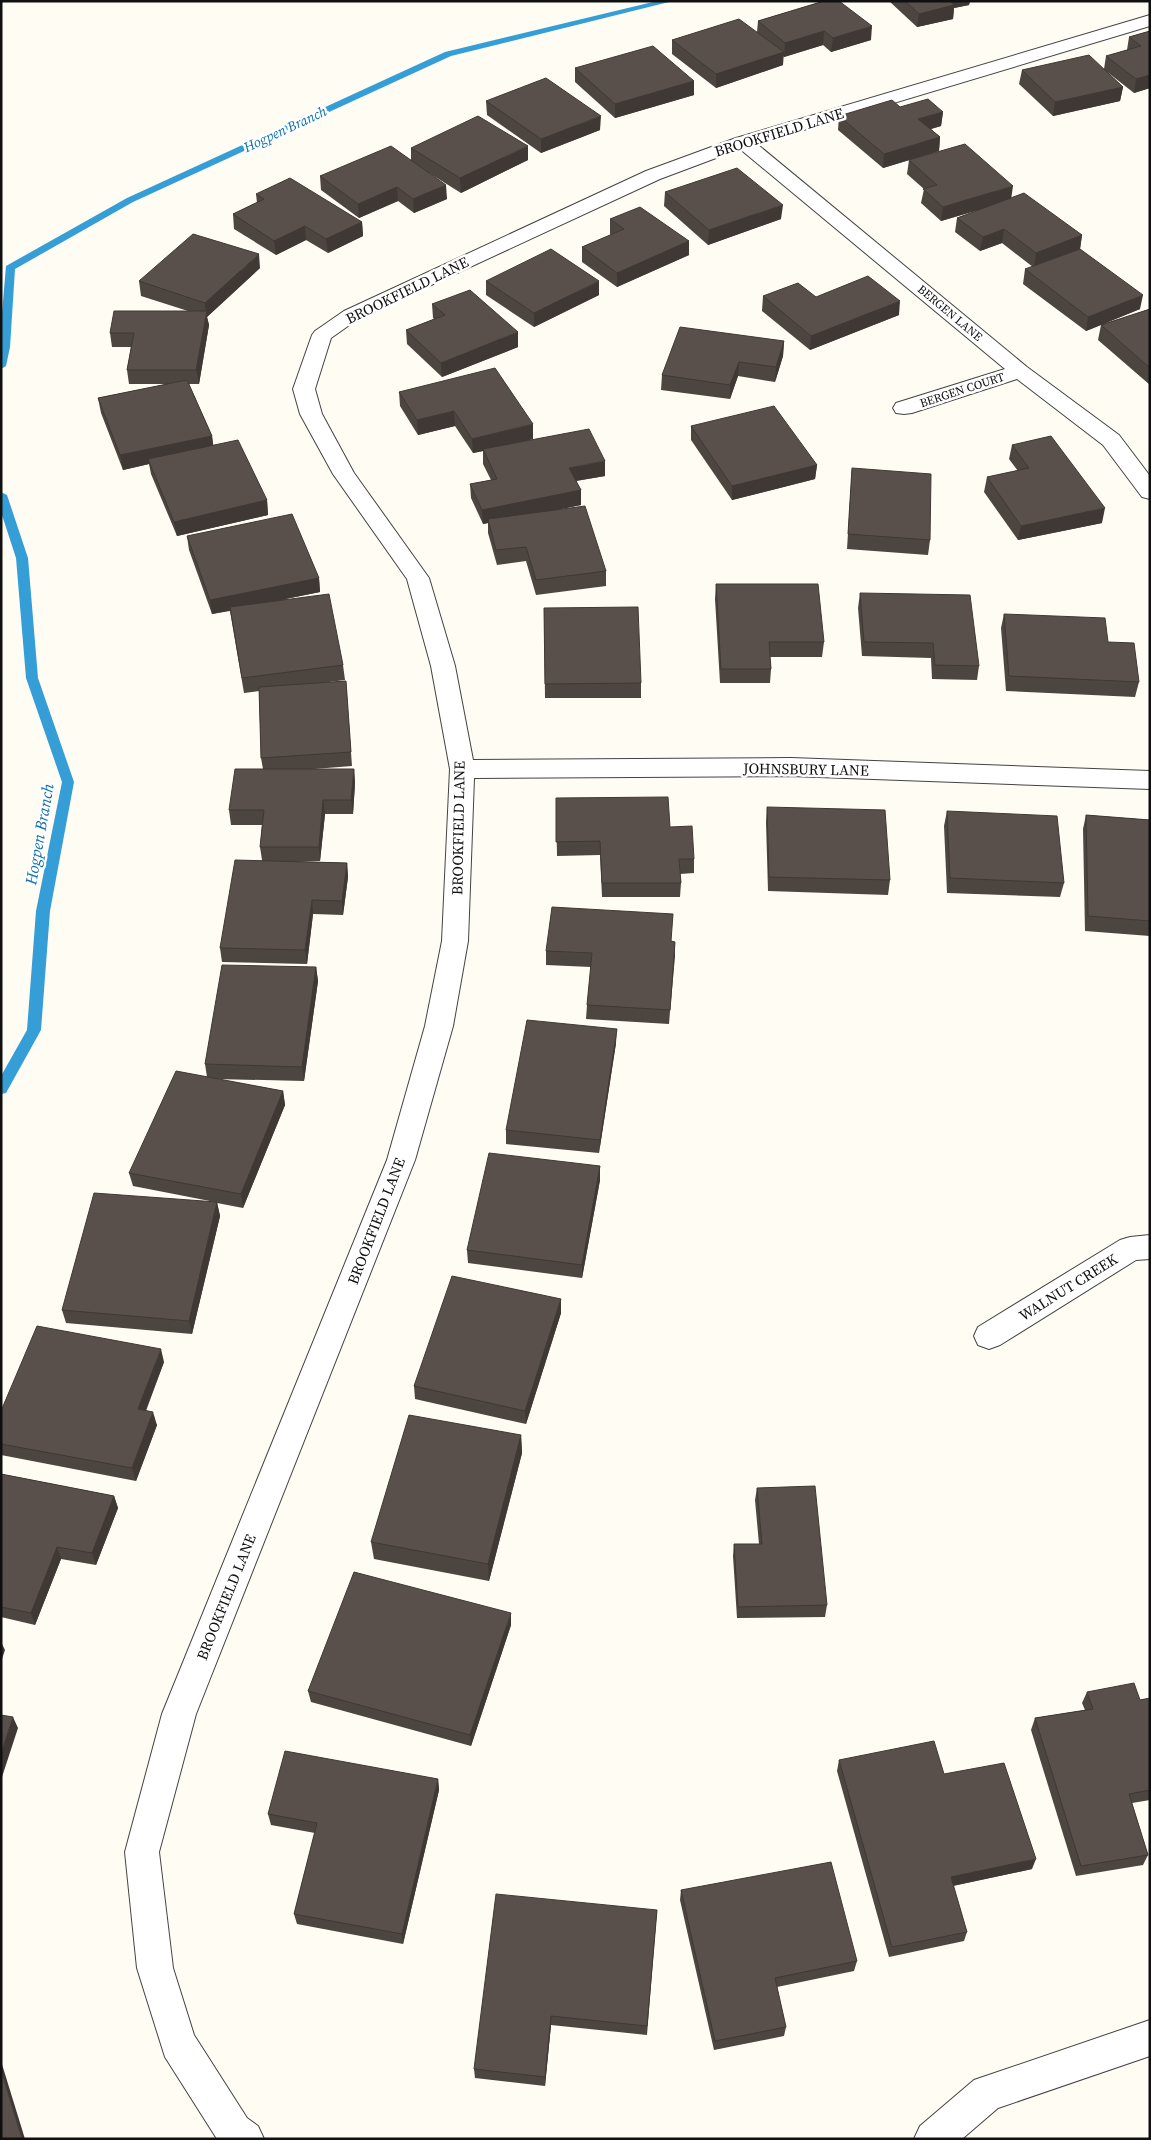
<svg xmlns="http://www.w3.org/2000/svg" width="1151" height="2140" font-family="'Source Serif 4',serif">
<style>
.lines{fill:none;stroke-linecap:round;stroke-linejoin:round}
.stream{fill:#369ed6;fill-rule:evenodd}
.minor-casing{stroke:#434343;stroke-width:2}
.minor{fill:#fff;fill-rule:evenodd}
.wall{fill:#4d4540}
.shaded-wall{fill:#3f3834}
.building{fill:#5a504b;stroke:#3f3834}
.labels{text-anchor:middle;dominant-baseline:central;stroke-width:5;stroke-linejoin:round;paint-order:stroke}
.far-street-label{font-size:12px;fill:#101010;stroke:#fff}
.far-water-label{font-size:14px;font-style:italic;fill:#0f6fac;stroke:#fff}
.street-label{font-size:15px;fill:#101010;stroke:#fff}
.water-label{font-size:16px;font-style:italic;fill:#0f6fac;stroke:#fff}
</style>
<rect width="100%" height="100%" fill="#fffcf3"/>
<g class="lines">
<g class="stream">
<path d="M657,1H673L451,56L133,202L15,269L10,347L6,366L1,369V325L6,266L127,198L445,52Z"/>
<path d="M1,492L7,495L28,558L38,678L74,782L50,911L41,1030L6,1093L1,1094V1076L27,1030L36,911L62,782L26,678L16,558L1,512Z"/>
</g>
<defs>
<g id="minor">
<path d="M1150,15V26L757,144L1027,367L1119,435L1150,476V499L1142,497L1103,445L1017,379L912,413L904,414L896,413L893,408L896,403L1005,369L740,149L660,179L358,319L331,338L315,389L322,414L354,473L429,578L455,666L473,760L791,758L1150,771V789L791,776L474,778L468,941L453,1026L415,1160L196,1714L159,1852L173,1968L194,2035L247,2118L258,2126L264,2139H217L165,2057L137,1968L125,1852L162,1714L387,1160L425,1026L442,941L450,769L431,666L407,579L333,474L300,414L293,389L312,335L315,331L344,311L646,171L736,138Z"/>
<path d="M1150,1235V1259L1136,1260L1000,1345L989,1349L978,1345L974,1336L978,1327L1120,1240L1130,1237Z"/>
<path d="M1150,2020V2056L998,2108L962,2139H914L920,2126L974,2080Z"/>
</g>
</defs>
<use href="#minor" class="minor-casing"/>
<use href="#minor" class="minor"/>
</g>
<g class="wall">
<path d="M824,1L871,40L831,52L823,45L784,57L783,56V65L716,88L672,54V40L757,32L758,21Z"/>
<path d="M889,1H970L969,5L954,8L953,19L917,27Z"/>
<path d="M1150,31V88L1134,93L1106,71L1123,87L1120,101L1053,116L1019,84L1022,70L1104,69L1106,56L1127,50L1129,37Z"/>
<path d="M575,68L694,81V95L615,118L575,82Z"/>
<path d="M486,101L600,130L541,153L487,115Z"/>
<path d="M900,107L943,112L941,126L931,129L940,137L939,151L883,168L838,130L839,116Z"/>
<path d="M411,148L528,160L461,193L429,173L447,199L414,213L398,201L359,218L321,190L320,176L411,160Z"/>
<path d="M909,160L1011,198L1082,235L1080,249L1140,309L1101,325L1150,309V385L1098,340L1101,325L1086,331L1023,284L1025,269L1033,267L1002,243L980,251L955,232L957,218L982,209L941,221L921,203L924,189L907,174Z"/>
<path d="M665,192L781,219L708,245L664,206Z"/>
<path d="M256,194L362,222L363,236L328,253L306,240L276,255L234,229L233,214L257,203Z"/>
<path d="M610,219L689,241V255L617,287L582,262V247L611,235L610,234Z"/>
<path d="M260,268L207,317L209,325L199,384H189L212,436L213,445L267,500L268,515L177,536L151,474L149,464L123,470L101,413L98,398L167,384H129L127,370L131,347H112L110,333L188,311L141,296L139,281Z"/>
<path d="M486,281L599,295L534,327L486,295Z"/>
<path d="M763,296L816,297L899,315L810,350L762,311Z"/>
<path d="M432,304L518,347L442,377L407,344L406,330L434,319L433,318Z"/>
<path d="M784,341L783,356L775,382L738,376L730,399L661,390L662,375Z"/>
<path d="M399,392L533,439L513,444L605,476L576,481L581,490V505L552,511L606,571V586L536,595L526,561L497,565L488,533V523L483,524L471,498L470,484L491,480L483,464V451L473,453L455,426L418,435L400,406Z"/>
<path d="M691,426L817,465L815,479L732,500L691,440Z"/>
<path d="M1012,445L1102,523L1018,540L984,492L987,477L1018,471L1009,459Z"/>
<path d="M852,468L930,540L928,555L847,549Z"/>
<path d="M187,536L319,578L320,592L285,599L343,665L345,680L321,683L346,681L352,766L314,769H354L355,783L353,814H325L320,861H296L347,863L348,877L343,915L313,914L307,964L222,962L220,948L262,860L260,847L262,825H231L229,810L263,769L261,758L259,691L244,693L230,611L212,614L189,550Z"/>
<path d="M716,584L824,642L822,657H770L771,669L770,683H720L715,599Z"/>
<path d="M860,593L979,666L977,680L932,679L931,658L862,656L858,608Z"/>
<path d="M544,608L641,683V698H545Z"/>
<path d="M1004,614L1108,642L1139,682L1135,697L1006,691L1001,628Z"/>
<path d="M556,798L670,827L694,859V873L680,874L681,883L680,897H602L600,855L557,856Z"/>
<path d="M767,807L890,880L888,895L768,891L766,822Z"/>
<path d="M947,811L1064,883L1060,897L947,893L944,826Z"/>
<path d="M1086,815L1150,820V936L1085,931L1083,829Z"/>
<path d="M672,941L675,942L669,1024L586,1019L587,1005L591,967L546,965V951Z"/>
<path d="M316,967L318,981L304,1081L216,1079L283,1091L285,1105L243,1208L217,1203L220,1216L192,1334L66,1323L62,1310L215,1202L133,1186L129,1173L207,1077L205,1064Z"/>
<path d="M616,1043L599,1153L506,1144V1130Z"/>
<path d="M600,1166V1180L582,1278L468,1263L467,1250Z"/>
<path d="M561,1299V1313L526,1424L415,1399L414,1386Z"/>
<path d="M164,1362L146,1411L157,1425L136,1481L1,1455V1411Z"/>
<path d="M521,1435L522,1453L489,1581L374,1559L371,1542Z"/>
<path d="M1,1474L114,1496L118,1508L96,1565L61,1559L35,1625L1,1617Z"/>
<path d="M757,1488L827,1605L825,1617L737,1618L733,1556L734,1544H759L755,1500Z"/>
<path d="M511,1625L471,1746L311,1702L308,1691Z"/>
<path d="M1087,1692L1140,1700L1150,1698V1800L1132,1803L1148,1855L1143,1865L1076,1876L1031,1730L1035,1718L1085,1710L1082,1703Z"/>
<path d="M839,1760L944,1774L1032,1869L953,1886L967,1932L964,1941L889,1957L837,1771Z"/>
<path d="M438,1779L439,1790L403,1944L297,1924L294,1914L315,1833L271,1825L268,1814Z"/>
<path d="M681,1890L857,1961L854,1971L777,1987L786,2027L784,2036L714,2050L680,1900Z"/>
<path d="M657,1910L647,2035L551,2025L545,2086L475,2078L474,2069Z"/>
</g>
<g class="shaded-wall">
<path d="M944,1H970L969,5L954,8L953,19L917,27L919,14Z"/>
<path d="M872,26L871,40L831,52L833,38Z"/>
<path d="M824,31L823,45L784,57L785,43Z"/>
<path d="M784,52L783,65L716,88V74Z"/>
<path d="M1150,75V88L1134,93L1136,79Z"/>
<path d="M694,81V95L615,118V104Z"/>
<path d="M1123,87L1120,101L1053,116L1055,102Z"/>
<path d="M943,112L941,126L917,133L918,119Z"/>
<path d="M601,116L600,130L541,153V139Z"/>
<path d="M940,137L939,151L883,168L884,154Z"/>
<path d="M528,146V160L461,193L460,178Z"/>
<path d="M446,185L447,199L414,213L413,199Z"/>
<path d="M1013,186L1011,200L941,221L943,207Z"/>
<path d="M397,187L398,201L359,218L358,204Z"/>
<path d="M783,205L781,219L708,245L709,230Z"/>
<path d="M362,222L363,236L328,253L326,239Z"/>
<path d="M305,226L306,240L276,255L274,241Z"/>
<path d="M1004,229L1002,243L980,251L983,237Z"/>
<path d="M1082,235L1080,249L1034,267L1036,253Z"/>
<path d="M689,241V255L617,287V273Z"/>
<path d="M259,254L260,268L207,317L209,325L199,384L196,370L206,312L205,303Z"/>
<path d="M599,281V295L534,327V313Z"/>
<path d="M1143,295L1140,309L1086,331L1088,317Z"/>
<path d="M900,301L899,315L810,350L811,336Z"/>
<path d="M518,332V347L442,377L441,363Z"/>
<path d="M784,341L783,356L775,382L776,367Z"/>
<path d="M739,362L738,376L730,399V385Z"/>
<path d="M454,411L455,426L418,435L417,420Z"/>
<path d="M533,424V439L483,451V449V451L473,453L472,439Z"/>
<path d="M212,436L214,450L148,459L149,464L123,470L120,455Z"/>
<path d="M605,461V476L569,482V468Z"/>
<path d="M817,465L815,479L732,500V486Z"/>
<path d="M581,490V505L489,523L488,519V523L483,524L482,510Z"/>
<path d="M267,500L268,515L177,536L174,522Z"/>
<path d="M1105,508L1102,523L1018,540L1021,526Z"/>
<path d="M319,578L320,592L212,614L210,600Z"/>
<path d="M354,769L355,783L353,814L351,800Z"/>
<path d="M323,800L325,814L320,861L319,847Z"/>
<path d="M347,863L348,877L343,915L342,901Z"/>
<path d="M312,900L313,914L307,964L305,950Z"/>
<path d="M675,942V956L669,1024L670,1010Z"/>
<path d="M316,967L318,981L304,1081L302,1067Z"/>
<path d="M617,1029L616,1043L599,1153L600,1140Z"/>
<path d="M283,1091L285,1105L243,1208L241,1194Z"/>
<path d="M600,1166V1180L582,1278V1265Z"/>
<path d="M217,1202L220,1216L192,1334L189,1321Z"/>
<path d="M561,1299V1313L526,1424L525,1411Z"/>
<path d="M161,1349L164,1362L141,1422L138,1409Z"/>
<path d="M153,1412L157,1425L136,1481L132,1468Z"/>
<path d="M521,1435L522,1453L489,1581L488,1564Z"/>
<path d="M114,1496L118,1508L96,1565L92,1553Z"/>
<path d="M57,1547L61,1559L35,1625L31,1613Z"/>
<path d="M511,1613V1625L471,1746L470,1735Z"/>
<path d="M1,1642L5,1650L1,1662Z"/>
<path d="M13,1717L18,1728L1,1780V1753Z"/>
<path d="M438,1779L439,1790L403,1944L402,1934Z"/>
<path d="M1036,1859L1032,1869L947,1887L951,1877Z"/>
<path d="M551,2016V2025L545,2086V2077Z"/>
<path d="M1,2061L25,2139H22L1,2070Z"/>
</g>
<g class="building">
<path d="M824,1H839L872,26L833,38L824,31L785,43L758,21Z"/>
<path d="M905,1H950L954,5L919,14Z"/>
<path d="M739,19L784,52L716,74L672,40Z"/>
<path d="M1150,31V75L1136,79L1106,56L1141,46L1129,37Z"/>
<path d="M653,46L694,81L615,104L575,68Z"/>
<path d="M1089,55L1123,87L1055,102L1022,70Z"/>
<path d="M546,78L601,116L541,139L486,101Z"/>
<path d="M928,99L943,112L918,119L940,137L884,154L839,116L892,100L900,107Z"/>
<path d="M478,116L528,146L460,178L411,148Z"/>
<path d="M965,144L1013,186L943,207L923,189L937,185L909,160Z"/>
<path d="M391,146L446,185L413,199L397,187L358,204L320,176Z"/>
<path d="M737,168L783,205L709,230L665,192Z"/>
<path d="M290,178L362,222L326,239L305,226L274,241L233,214L264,199L256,194Z"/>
<path d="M1024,193L1082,235L1036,253L1004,229L983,237L957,218Z"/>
<path d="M640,207L689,241L617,273L582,247L624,229L610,219Z"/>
<path d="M193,234L259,254L205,303L139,281Z"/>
<path d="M551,249L599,281L534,313L486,281Z"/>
<path d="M1080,249L1143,295L1088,317L1025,269Z"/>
<path d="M868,276L900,301L811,336L763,296L798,283L816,297Z"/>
<path d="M470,290L518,332L441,363L406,330L445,315L432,304Z"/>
<path d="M1150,309V368L1101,325Z"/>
<path d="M114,311H207L196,370H127L134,333H110Z"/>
<path d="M680,327L784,341L776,367L739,362L730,385L662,375Z"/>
<path d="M495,368L533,424L472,439L454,411L417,420L399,392Z"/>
<path d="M187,380L212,436L120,455L98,398Z"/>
<path d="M774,406L817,465L732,486L691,426Z"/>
<path d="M589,429L605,461L569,468L581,490L482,510L470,484L497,479L483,449Z"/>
<path d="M1051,436L1105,508L1021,526L987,477L1029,468L1012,445Z"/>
<path d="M238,440L267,500L174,522L148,459Z"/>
<path d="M852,468L931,474L930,540L848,534Z"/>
<path d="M585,506L606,571L536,580L526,547L496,550L488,519Z"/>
<path d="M292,514L319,578L210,600L187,536Z"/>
<path d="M716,584H818L824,642H769L771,669H721Z"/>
<path d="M860,593L970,595L979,666L935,665L933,643L864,642Z"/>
<path d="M329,594L343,665L242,678L230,607Z"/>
<path d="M638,607L641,683L545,684L544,608Z"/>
<path d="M1004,614L1105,618L1108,642L1134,643L1139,682L1009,676Z"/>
<path d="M346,681L351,752L261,758L259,687Z"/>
<path d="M235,769H354L351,800H323L319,847H260L264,810H229Z"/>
<path d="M668,797L670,827L692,826L694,859H679L681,883H602L600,841L556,842V798Z"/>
<path d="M767,807L885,810L890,880L769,877Z"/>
<path d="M947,811L1057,816L1064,883L950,878Z"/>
<path d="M1086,815L1150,820V921L1088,916Z"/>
<path d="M235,860L347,863L342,901L312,900L305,950L220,948Z"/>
<path d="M552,907L673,914L671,941L675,942L670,1010L587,1005L592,953L546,951Z"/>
<path d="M222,965L316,967L302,1067L205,1064Z"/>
<path d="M527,1020L617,1029L600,1140L506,1130Z"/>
<path d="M176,1071L283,1091L241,1194L129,1173Z"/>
<path d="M489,1153L600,1166L582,1265L467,1250Z"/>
<path d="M94,1193L217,1202L189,1321L62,1310Z"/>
<path d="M452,1276L561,1299L525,1411L414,1386Z"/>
<path d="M37,1326L161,1349L138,1409L153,1412L132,1468L1,1444V1411Z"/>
<path d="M409,1415L521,1435L488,1564L371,1542Z"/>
<path d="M1,1474L114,1496L92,1553L57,1547L31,1613L1,1607Z"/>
<path d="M815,1486L827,1605L738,1607L734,1544H762L757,1488Z"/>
<path d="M354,1572L511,1613L470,1735L308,1691Z"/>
<path d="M1134,1683L1140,1700L1150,1698V1790L1129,1794L1148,1855L1081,1866L1035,1718L1093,1709L1087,1692Z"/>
<path d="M1,1715L13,1717L1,1753Z"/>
<path d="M934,1741L944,1774L1004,1763L1036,1859L951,1877L967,1932L892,1947L839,1760Z"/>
<path d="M285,1751L438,1779L402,1934L294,1914L317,1823L268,1814Z"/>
<path d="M831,1862L857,1961L775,1978L786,2027L715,2041L681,1890Z"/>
<path d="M496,1894L657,1910L647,2026L551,2016L545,2077L474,2069Z"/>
<path d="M1,2070L22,2139H1Z"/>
</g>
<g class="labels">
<g class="far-street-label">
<text transform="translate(950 313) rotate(40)">BERGEN LANE</text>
<text transform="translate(962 390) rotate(-18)">BERGEN COURT</text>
</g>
<g class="far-water-label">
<text transform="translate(285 129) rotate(-25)">Hogpen Branch</text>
</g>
<g class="street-label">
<text transform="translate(779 132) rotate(-17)">BROOKFIELD LANE</text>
<text transform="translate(407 290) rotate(-26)">BROOKFIELD LANE</text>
<text transform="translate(806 769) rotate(1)">JOHNSBURY LANE</text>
<text transform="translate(458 828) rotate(-89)">BROOKFIELD LANE</text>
<text transform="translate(376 1221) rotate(-69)">BROOKFIELD LANE</text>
<text transform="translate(1068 1287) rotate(-32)">WALNUT CREEK</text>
<text transform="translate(226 1597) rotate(-68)">BROOKFIELD LANE</text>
</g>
<g class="water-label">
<text transform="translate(39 834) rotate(-80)">Hogpen Branch</text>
</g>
</g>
<rect width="1151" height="2140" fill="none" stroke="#101010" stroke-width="5"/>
</svg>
